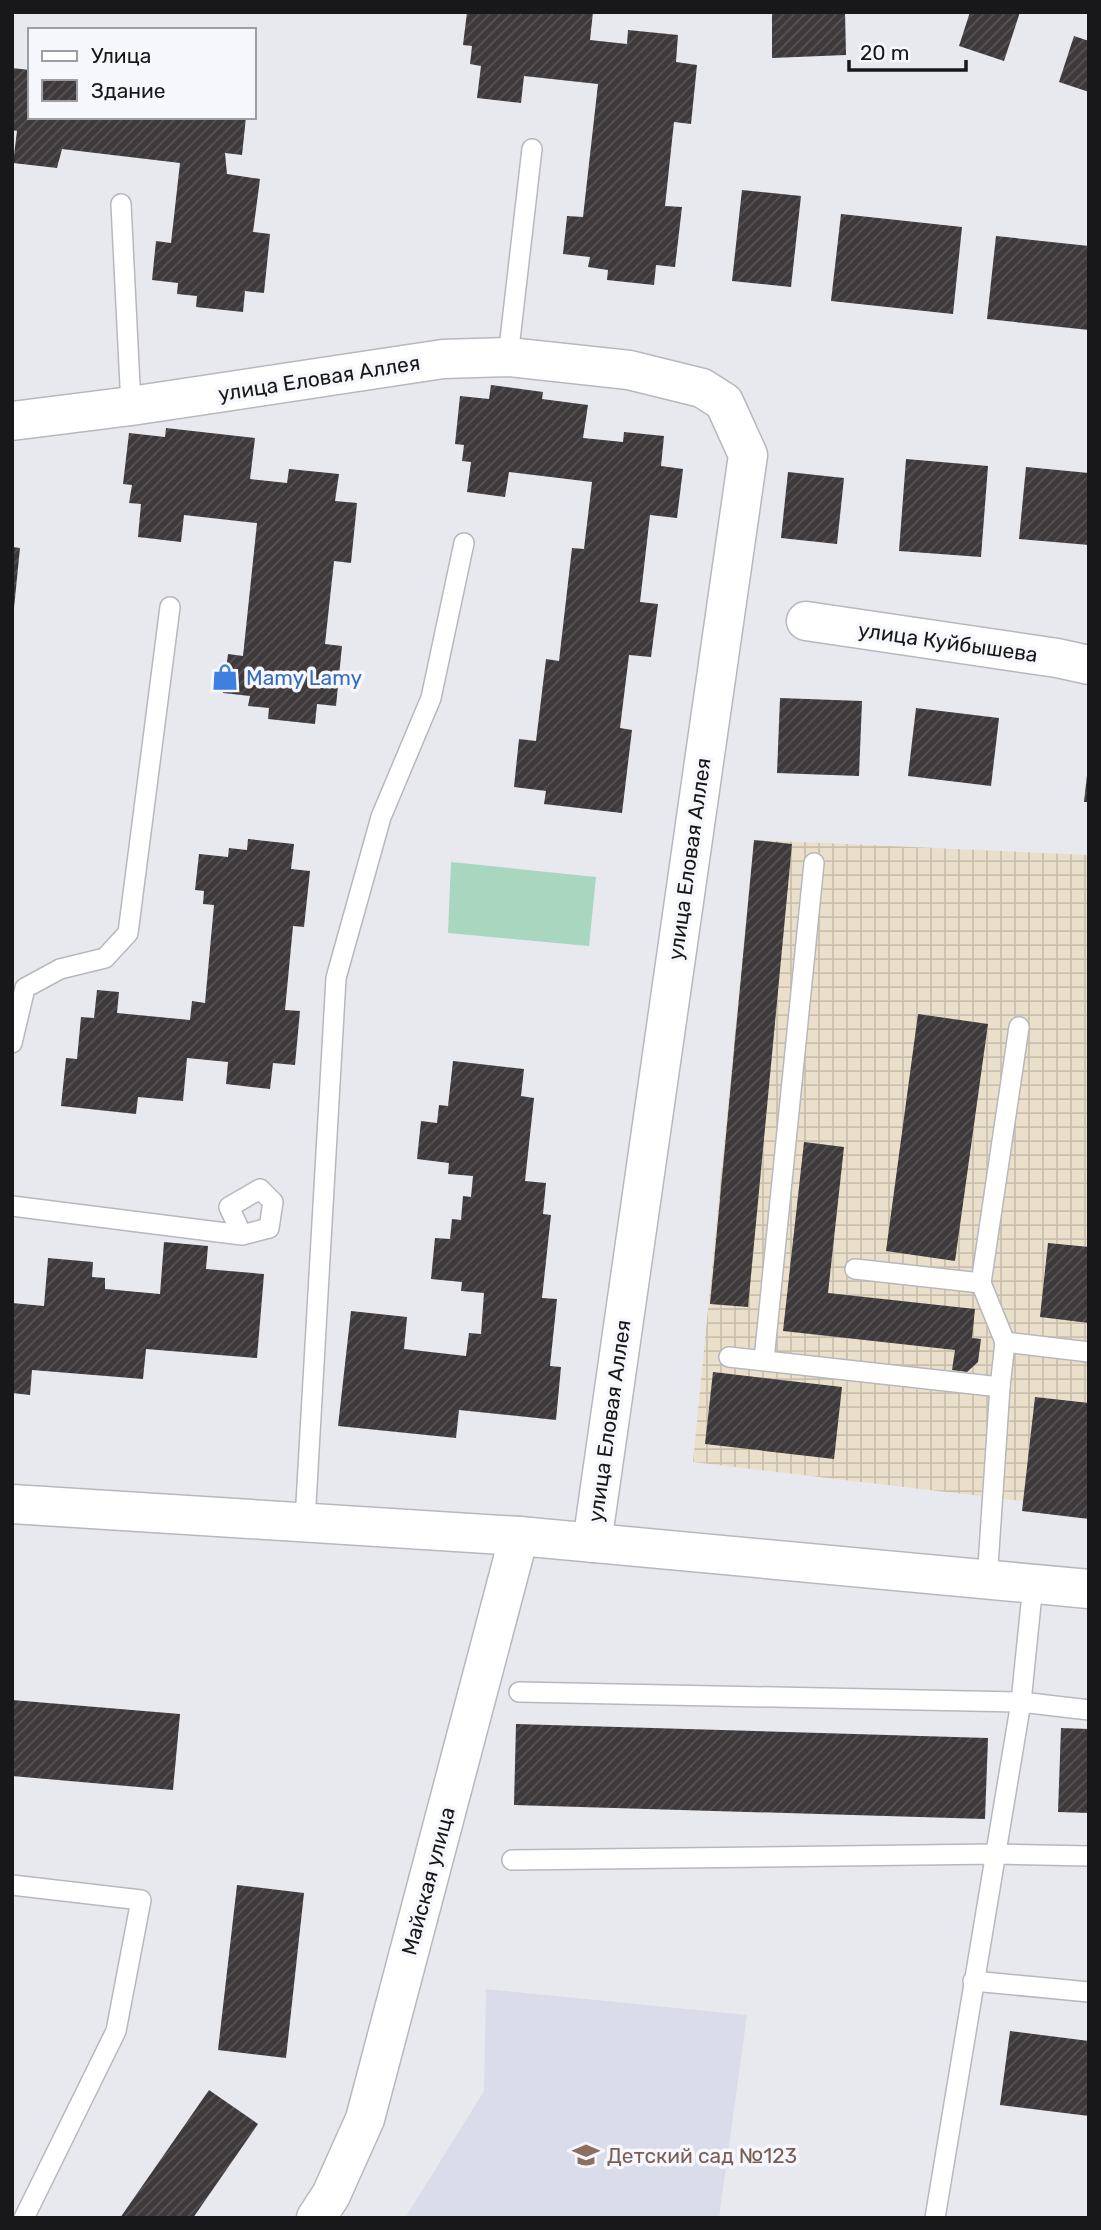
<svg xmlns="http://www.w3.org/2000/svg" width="1101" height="2230" font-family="Rubik,sans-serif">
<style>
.built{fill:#dadde9}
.industrial{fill:url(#industrial-grid)}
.pitch{fill:#a8d6bf}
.building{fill:url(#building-hatch)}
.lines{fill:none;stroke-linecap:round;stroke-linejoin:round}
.lane-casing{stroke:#b7b8bd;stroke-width:22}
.street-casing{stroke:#b7b8bd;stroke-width:41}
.secondary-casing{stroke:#b7b8bd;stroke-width:41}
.lane{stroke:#fff;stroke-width:19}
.street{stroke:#fff;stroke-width:38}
.secondary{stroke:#fff;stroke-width:38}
.labels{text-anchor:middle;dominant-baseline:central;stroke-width:7;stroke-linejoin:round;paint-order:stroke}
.street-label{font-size:21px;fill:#18181a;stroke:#f5f7fc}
.shop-label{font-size:21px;fill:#366cbe;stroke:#f5f7fc;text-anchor:start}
.education-label{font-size:21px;fill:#785e54;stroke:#f5f7fc;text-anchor:start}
</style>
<defs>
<pattern id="industrial-grid" width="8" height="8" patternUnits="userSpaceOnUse" patternTransform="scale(1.75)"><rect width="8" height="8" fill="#eadfca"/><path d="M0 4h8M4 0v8" fill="none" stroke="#c8bfad"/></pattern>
<pattern id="building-hatch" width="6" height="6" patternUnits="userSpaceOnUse" patternTransform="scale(1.75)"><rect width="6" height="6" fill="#3e3a3c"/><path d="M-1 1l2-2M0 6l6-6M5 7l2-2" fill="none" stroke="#575455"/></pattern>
</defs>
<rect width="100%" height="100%" fill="#e8e9ee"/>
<path class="built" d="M486,1989L747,2015L719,2218H405L484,2091Z"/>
<path class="industrial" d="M754,840L1089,855V1509L693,1462Z"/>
<path class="pitch" d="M451,862L596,877L589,946L448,933Z"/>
<g class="building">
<path d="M467,12H593L590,40L627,44L628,30L678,35L676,62L697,65L691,124L674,122L665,206L682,207L675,267L656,265L654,285L607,280L608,270L588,267L590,257L563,254L567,216L583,217L598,84L524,76L521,103L477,98L481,66L470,64L472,46L463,45Z"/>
<path d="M772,12H845L846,55L772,58Z"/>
<path d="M970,12H1020L1004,61L959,46Z"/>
<path d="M1074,36L1089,41V92L1059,82Z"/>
<path d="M12,68L30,70V117H246L242,155L225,153L227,174L260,179L253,232L270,234L264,293L245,291L243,312L196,307L197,296L177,294L178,283L152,280L156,241L171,243L180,163L62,149L57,168L13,163L17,131L12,130Z"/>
<path d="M742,190L801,196L791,287L732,281Z"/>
<path d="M841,214L962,227L953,314L831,301Z"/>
<path d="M996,236L1089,246V330L987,319Z"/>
<path d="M491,385L543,392L542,399L588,405L583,438L623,442L624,432L664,436L661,466L683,469L677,518L650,515L640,602L658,604L651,657L629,655L620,728L632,730L622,813L544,804L546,791L514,787L519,739L536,741L546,659L559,661L572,548L584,549L592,482L509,472L505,497L467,492L471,462L462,461L464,445L455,444L460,396L489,399Z"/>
<path d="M166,428L255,438L250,479L287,483L289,469L339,474L335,501L357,503L351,563L334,561L325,644L342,646L336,706L317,704L315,724L268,719L269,708L248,706L250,696L223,693L228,654L243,656L257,523L184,515L181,542L138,537L141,504L129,503L132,485L123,484L129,433L165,437Z"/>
<path d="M906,459L988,466L981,557L899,551Z"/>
<path d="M1026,467L1089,473V545L1019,539Z"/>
<path d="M788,472L844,478L837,544L781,538Z"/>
<path d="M12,547L20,548L14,608H12Z"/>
<path d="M780,698L862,701L859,776L777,773Z"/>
<path d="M916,708L999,718L991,786L908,776Z"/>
<path d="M1087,775H1089V802H1084Z"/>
<path d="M248,839L294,844L291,869L310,871L304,927L293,926L285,1010L300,1011L295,1065L273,1063L270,1089L226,1084L228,1062L187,1058L183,1101L138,1097L136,1114L61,1106L66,1058L77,1059L81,1017L94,1018L97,990L119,992L117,1013L190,1020L192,1001L205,1003L214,905L203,904L204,891L195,890L199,854L228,857L229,848L247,850Z"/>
<path d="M754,840L792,844L748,1307L710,1304Z"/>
<path d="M918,1014L988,1024L955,1261L886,1251Z"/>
<path d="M453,1061L524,1069L521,1096L534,1098L525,1181L546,1183L543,1214L551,1215L542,1298L557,1299L550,1366L561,1367L556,1420L459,1410L456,1438L338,1426L351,1311L407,1317L404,1349L466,1356L469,1333L481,1334L484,1293L461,1291L462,1282L431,1279L435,1238L450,1239L452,1219L461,1220L463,1196L471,1197L473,1176L448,1174L449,1163L417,1159L421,1121L437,1123L439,1105L448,1106Z"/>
<path d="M804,1142L844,1147L828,1293L975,1309L972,1338L981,1339L978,1362L967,1372L952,1370L955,1350L783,1331Z"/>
<path d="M164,1242L208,1246L206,1269L264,1274L257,1358L146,1349L143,1379L32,1370L30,1395L12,1393V1303L44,1306L48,1258L93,1262L92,1277L105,1278V1289L160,1294Z"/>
<path d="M1048,1243L1089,1247V1323L1040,1317Z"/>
<path d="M713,1372L842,1387L834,1459L705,1444Z"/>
<path d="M1035,1397L1089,1403V1519L1022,1511Z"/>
<path d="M12,1700L180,1714L173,1790L12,1776Z"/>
<path d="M516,1724L988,1738L985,1819L514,1805Z"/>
<path d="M1061,1728L1089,1729V1813L1058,1812Z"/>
<path d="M237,1885L304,1893L286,2058L218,2050Z"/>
<path d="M1010,2031L1089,2041V2116L1000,2105Z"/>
<path d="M209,2090L258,2124L193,2218H120Z"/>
</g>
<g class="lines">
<defs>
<g id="lane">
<path d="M121,204L131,406"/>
<path d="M508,357L532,149"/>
<path d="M12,1043L25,988L60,969L105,958L128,933L170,607"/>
<path d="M12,1206L242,1235L269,1228L273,1202L260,1189L229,1207L242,1235"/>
<path d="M855,1269L981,1283L1005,1342"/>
<path d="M981,1283L1019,1027"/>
<path d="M729,1357L1000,1387L987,1581"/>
<path d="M764,1360L814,863"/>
<path d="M1000,1387L1005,1342L1089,1352"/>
<path d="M305,1521L336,978L381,817L431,698L464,543"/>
<path d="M519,1692L1021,1702L1033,1584"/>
<path d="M512,1860L996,1854L1089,1856"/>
<path d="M12,1885L141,1900L116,2031L24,2218"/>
<path d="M973,1981L1089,1992"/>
<path d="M935,2218L1021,1702L1089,1710"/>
</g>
<g id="street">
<path d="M12,421L131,406L443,359L508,357L629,370L702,388L724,402L748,455L592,1543"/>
<path d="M806,621L1057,658L1089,665"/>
<path d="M12,1504L519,1536"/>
</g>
<path id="secondary" d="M316,2218L331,2195L365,2119L519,1536L1089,1589"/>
</defs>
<use href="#lane" class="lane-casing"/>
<use href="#street" class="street-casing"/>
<use href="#secondary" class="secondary-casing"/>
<use href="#lane" class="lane"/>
<use href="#street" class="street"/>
<use href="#secondary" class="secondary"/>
</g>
<defs>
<symbol id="shop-bare" viewBox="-9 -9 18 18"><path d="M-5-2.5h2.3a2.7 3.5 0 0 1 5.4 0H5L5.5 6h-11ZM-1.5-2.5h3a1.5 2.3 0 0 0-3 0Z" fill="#3f7fe0" stroke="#f5f7fc" stroke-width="2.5" paint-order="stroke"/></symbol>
<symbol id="school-bare" viewBox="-9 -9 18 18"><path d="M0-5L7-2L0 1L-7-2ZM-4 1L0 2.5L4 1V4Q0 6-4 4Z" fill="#8d6e63" stroke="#f5f7fc" stroke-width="2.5" paint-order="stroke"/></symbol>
</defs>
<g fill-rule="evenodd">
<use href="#shop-bare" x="206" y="658" width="38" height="38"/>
<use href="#school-bare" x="567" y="2136" width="38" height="38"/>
</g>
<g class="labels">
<g class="street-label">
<text transform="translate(319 378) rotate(-9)">улица Еловая Аллея</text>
<text transform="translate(948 642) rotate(8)">улица Куйбышева</text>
<text transform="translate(689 859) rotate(-82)">улица Еловая Аллея</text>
<text transform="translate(609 1421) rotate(-82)">улица Еловая Аллея</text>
<text transform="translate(428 1881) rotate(-75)">Майская улица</text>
</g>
<g class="shop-label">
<text x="246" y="677">Mamy Lamy</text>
</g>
<g class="education-label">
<text x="607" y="2155">Детский сад №123</text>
</g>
</g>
<rect width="1101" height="2230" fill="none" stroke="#18181a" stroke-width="28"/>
<rect x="28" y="28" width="228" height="91" fill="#f5f7fc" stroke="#9d9ea2" stroke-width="2"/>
<rect x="42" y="51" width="35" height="10" fill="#ffffff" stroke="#9d9ea2" stroke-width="2"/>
<text x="91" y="63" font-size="21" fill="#18181a">Улица</text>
<rect x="42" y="80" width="35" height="21" fill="url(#building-hatch)" stroke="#9d9ea2" stroke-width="2"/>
<text x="91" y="98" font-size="21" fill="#18181a">Здание</text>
<path d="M849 60v10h117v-10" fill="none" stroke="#18181a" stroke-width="3.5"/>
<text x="860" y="60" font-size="21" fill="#18181a" stroke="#f5f7fc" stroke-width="5" paint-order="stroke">20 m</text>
</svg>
